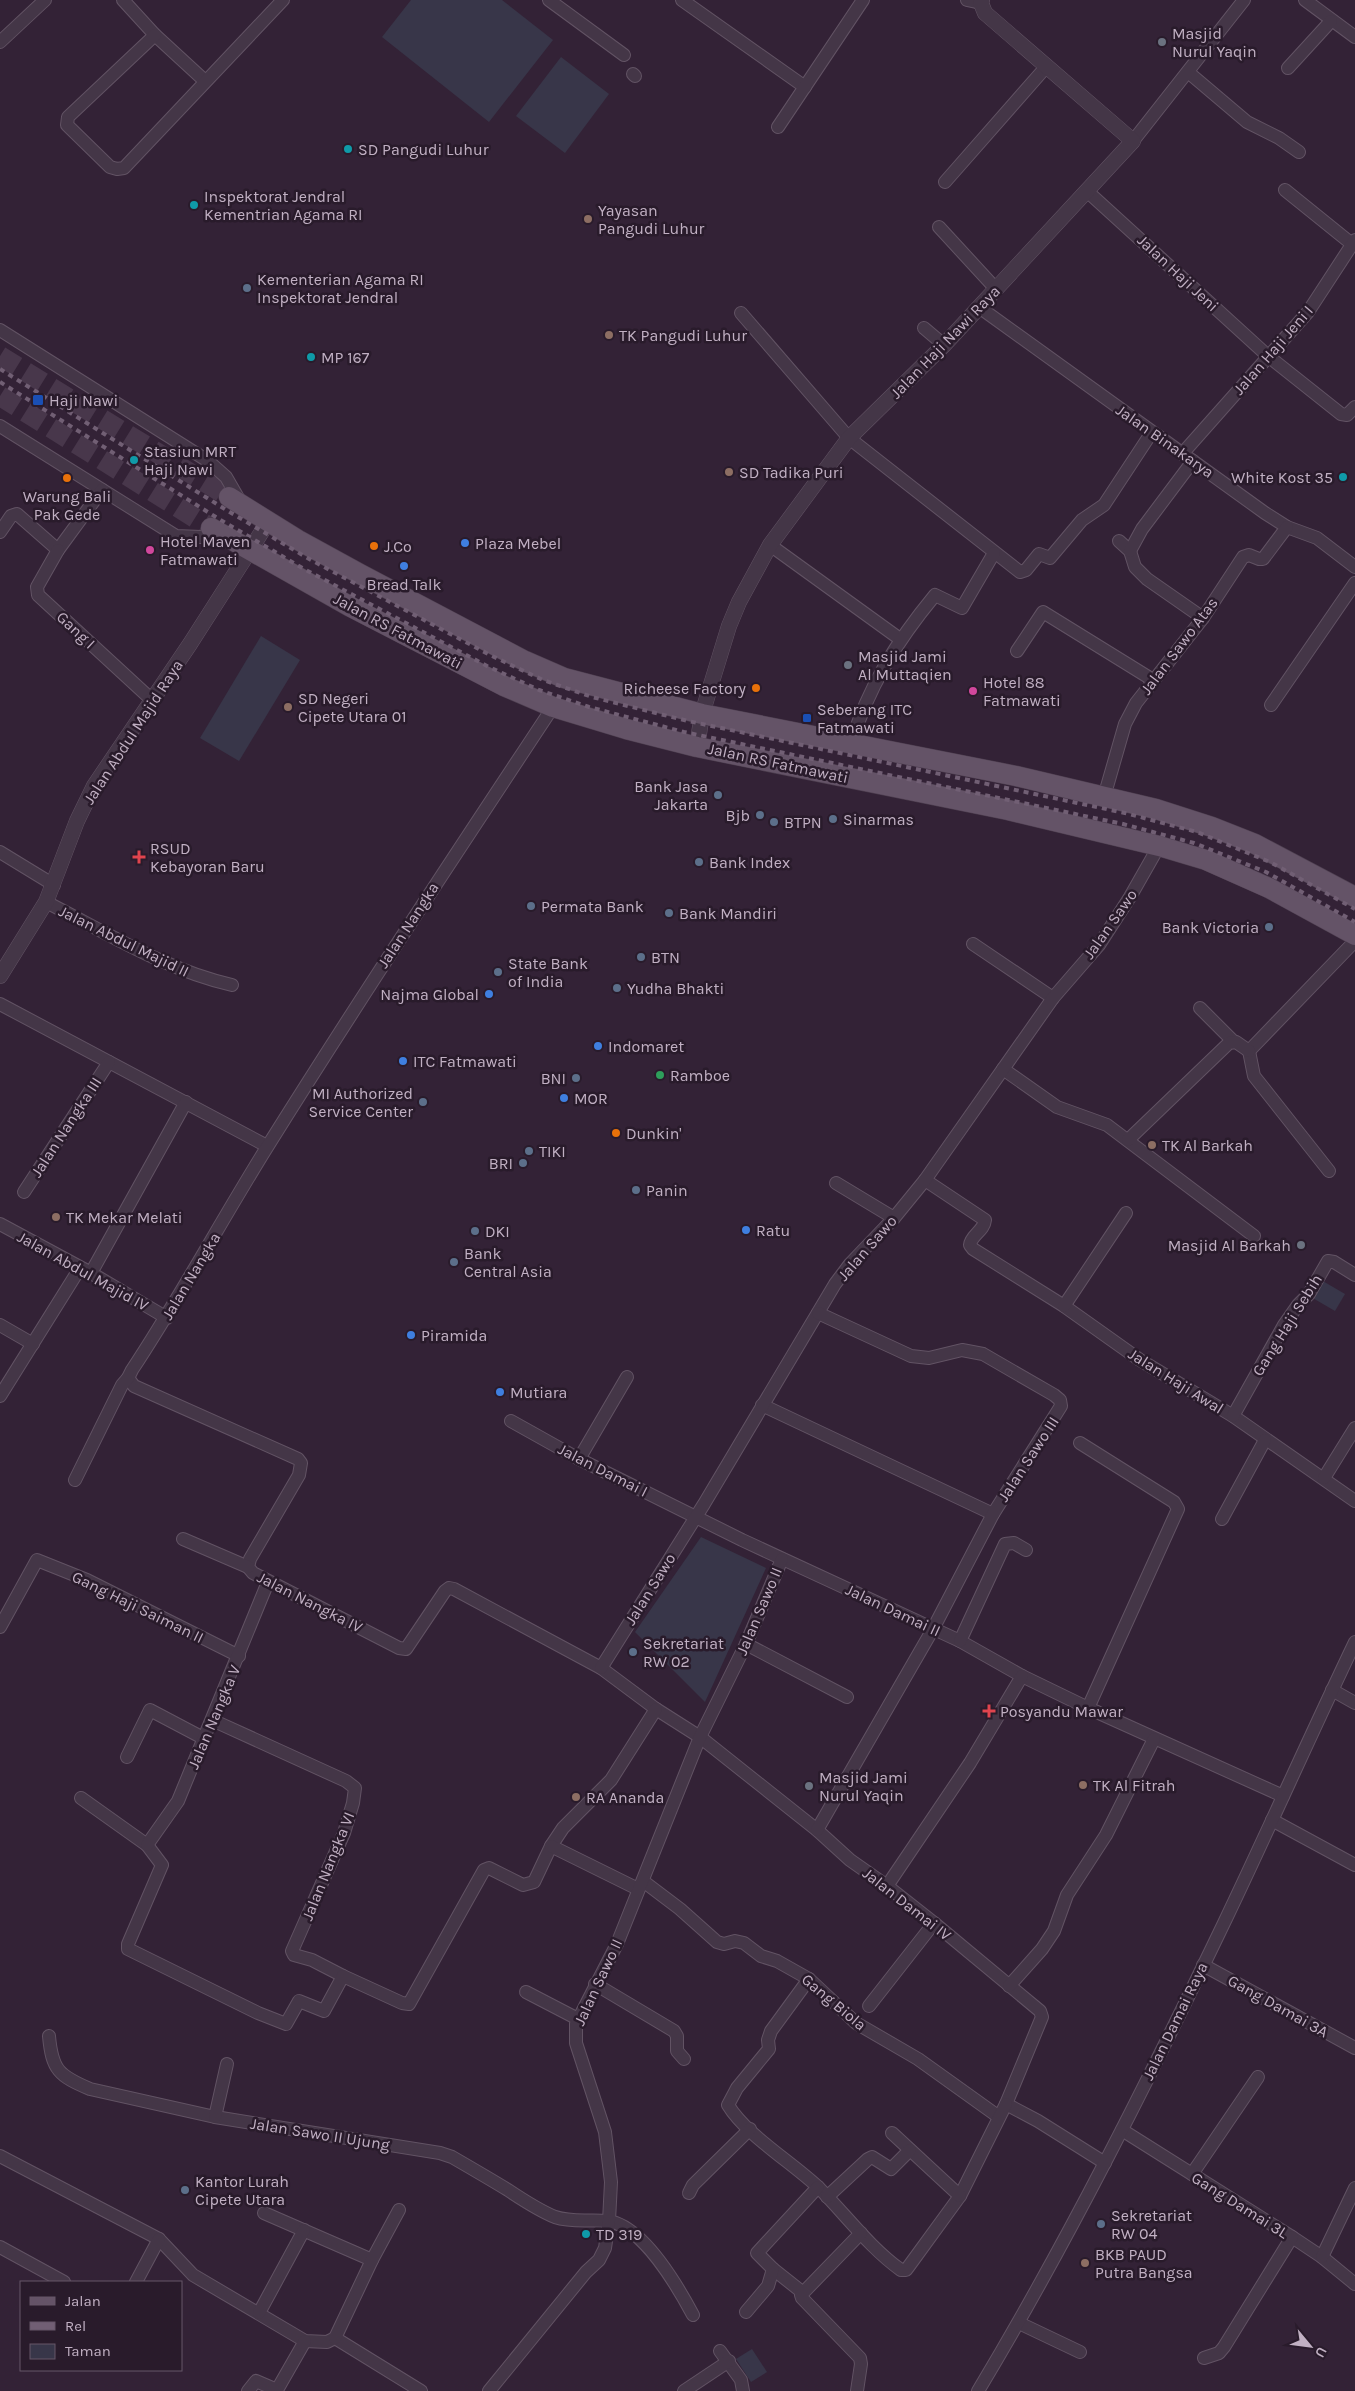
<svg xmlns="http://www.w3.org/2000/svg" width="1355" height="2391" font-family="Karla,sans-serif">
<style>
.green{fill:#383649}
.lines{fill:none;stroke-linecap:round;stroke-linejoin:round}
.primary-tunnel{stroke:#48374b;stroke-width:20;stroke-dasharray:20 10;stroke-linecap:butt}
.minor-casing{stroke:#625364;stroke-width:14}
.tertiary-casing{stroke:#625364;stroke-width:16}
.primary-casing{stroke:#4e3f50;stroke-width:21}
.minor{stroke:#443647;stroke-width:12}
.tertiary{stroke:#443647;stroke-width:15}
.primary{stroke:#645367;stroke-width:20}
.rail{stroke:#715f74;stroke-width:4;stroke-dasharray:5 5;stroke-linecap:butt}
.worship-dot{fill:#6b7280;stroke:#291b2b;stroke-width:2}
.culture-dot{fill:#0f9aa8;stroke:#291b2b;stroke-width:2}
.education-dot{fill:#8d6e63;stroke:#291b2b;stroke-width:2}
.service-dot{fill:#5c6f8a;stroke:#291b2b;stroke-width:2}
.transit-dot{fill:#1a4fb4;stroke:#291b2b;stroke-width:2}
.food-dot{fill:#e8710a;stroke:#291b2b;stroke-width:2}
.shop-dot{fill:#3f7fe0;stroke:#291b2b;stroke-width:2}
.hotel-dot{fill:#d1479c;stroke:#291b2b;stroke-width:2}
.health-dot{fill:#e0444e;stroke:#291b2b;stroke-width:2}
.leisure-dot{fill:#2e9e5b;stroke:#291b2b;stroke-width:2}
.labels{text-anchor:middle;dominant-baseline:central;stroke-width:5;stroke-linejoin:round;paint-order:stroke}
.poi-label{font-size:16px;fill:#c1b0c3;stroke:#291b2b;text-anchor:start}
.street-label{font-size:16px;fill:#c1b0c3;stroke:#291b2b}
</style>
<rect width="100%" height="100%" fill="#332236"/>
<g class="green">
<path d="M411,0H502L553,40L489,122L382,37Z"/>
<path d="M561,57L609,94L565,153L516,116Z"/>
<path d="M261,636L300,660L239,761L200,738Z"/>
<path d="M1321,1280L1345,1294L1335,1311L1311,1297Z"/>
<path d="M701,1537L766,1568L705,1702L635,1632Z"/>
<path d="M752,2349L767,2372L751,2382L736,2359Z"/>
</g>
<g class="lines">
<g class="primary-tunnel">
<path d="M0,356L229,497"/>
<path d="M0,396L211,528"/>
</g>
<defs>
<g id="minor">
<path d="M123,0L155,35L205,81"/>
<path d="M549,0L624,55"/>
<path d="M682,0L805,87"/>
<path d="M967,0L981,3"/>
<path d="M1305,0L1355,37"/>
<path d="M155,35L68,117L67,125L110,167L117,169L124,168L283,0"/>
<path d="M0,42L45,0"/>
<path d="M1288,68L1331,21"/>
<path d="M1188,72L1247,122L1279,138L1299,152"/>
<path d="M633,74L635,76"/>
<path d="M778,127L863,0"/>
<path d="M1133,141L1244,0"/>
<path d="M945,182L1046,67"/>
<path d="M1285,190L1352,244"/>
<path d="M1088,192L1268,356L1341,414L1347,415L1355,407"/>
<path d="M939,227L996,289"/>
<path d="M979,307L1265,513L1287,527L1317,538L1355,567"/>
<path d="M741,313L849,438L1020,572L1026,570L1039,554L1050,558L1082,520L1104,505L1152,432"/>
<path d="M924,328L944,345"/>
<path d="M0,330L208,461L226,477L241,503"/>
<path d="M0,426L176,536L201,537L222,534"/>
<path d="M1182,454L1308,312L1355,240"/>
<path d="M0,532L11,516L17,514L58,550L102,490"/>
<path d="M1119,541L1130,551L1135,567L1147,579L1203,618"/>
<path d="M770,545L900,639"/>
<path d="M58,550L37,587L38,595L152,700"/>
<path d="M1130,551L1142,529L1193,461"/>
<path d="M1017,651L1043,612L1153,680"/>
<path d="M1271,705L1355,583"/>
<path d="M851,744C868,687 897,641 935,595L962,608L994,553"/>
<path d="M1104,797L1125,724L1136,703L1203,618L1243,557L1249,555L1259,559H1263L1287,527"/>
<path d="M0,852L54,885"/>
<path d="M46,902C107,933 166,970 232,985"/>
<path d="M973,944L1053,998"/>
<path d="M0,1004L267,1146"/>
<path d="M1200,1008L1233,1041"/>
<path d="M1249,1051L1355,941"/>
<path d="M1249,1051L1254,1076L1329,1171"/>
<path d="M1003,1069L1057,1107L1107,1125L1254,1236"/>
<path d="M1128,1140L1229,1043L1236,1042L1249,1051"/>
<path d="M925,1180L985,1220C984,1231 971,1235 970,1245L973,1249L1064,1306L1140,1360L1233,1416L1355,1501"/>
<path d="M836,1183L894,1218"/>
<path d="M24,1192L109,1062"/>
<path d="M0,1224L91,1273L167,1318"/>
<path d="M91,1273L186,1102"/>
<path d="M1064,1306L1126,1213"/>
<path d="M0,1325L33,1344"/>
<path d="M128,1378L134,1386L298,1459L301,1463L299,1475L250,1559L248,1567L253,1573L399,1648L406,1649L445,1591L449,1588L454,1589L601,1668L656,1709L700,1737L817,1830L850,1860L887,1886L934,1923L1040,2011L1042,2017L1006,2104L1038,2121L1105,2163"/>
<path d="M0,1396L80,1268"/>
<path d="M762,1405L993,1514"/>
<path d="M1233,1416L1284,1325L1298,1305L1309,1294L1328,1261L1334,1262L1355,1275"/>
<path d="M511,1421L579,1459L742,1540L960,1641L1022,1676L1088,1708L1283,1796"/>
<path d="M1080,1443L1174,1502L1178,1509L1088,1708"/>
<path d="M579,1459L627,1377"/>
<path d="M1324,1478L1355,1428"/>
<path d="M75,1480L122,1385L128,1378L132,1370C181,1296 222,1219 269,1144C361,997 457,852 553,707"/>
<path d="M1222,1519L1265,1440"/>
<path d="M183,1539L248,1567"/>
<path d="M0,1627L37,1560L87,1580L239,1656"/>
<path d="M960,1641L1005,1544L1014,1543L1026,1550"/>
<path d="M746,1644L847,1697"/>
<path d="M601,1668L704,1504L835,1284L850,1264L894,1218L925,1180L1053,998L1099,945L1130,897L1159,846"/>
<path d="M1332,1690L1355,1703"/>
<path d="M212,1720L346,1781L355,1788L353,1803L344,1833L292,1951L294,1955L312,1960L343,1976"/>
<path d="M127,1757L150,1710L205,1739"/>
<path d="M81,1798L147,1845L162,1865L128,1944V1949L258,2013L286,2024L299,2001L324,2011L343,1976L402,2003L409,2004L484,1870L489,1868L523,1885L534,1882L551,1846L563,1828L611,1780L656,1709"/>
<path d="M1272,1820L1355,1865"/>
<path d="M817,1830L933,1629L993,1514L1061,1406L1060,1400L1054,1395L983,1354L962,1350L929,1358L911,1356L818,1313"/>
<path d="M147,1845L178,1801L268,1582"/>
<path d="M551,1846L638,1889"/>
<path d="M643,1881L680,1909L717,1942L724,1944L735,1941L744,1943L761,1956L777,1961L809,1979L856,2023L918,2059L999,2117"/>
<path d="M887,1886L970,1763L1022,1676"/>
<path d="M1203,1965L1355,2048"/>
<path d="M809,1979L771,2031L768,2040L769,2049L737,2088L728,2105C746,2135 793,2163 819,2188C846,2215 870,2248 901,2270H906L909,2266L960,2196L1006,2104"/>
<path d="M595,1984L674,2031L677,2036V2051L684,2059"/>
<path d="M1009,1986L1042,1949L1054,1931L1067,1895L1106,1835L1154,1739"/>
<path d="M526,1992L578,2019"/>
<path d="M869,2006L934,1923"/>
<path d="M49,2036C52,2070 59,2076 90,2089L215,2117L440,2153L452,2157C471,2168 490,2179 508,2190C523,2200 538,2210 555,2217C573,2223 590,2219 608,2221C643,2226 678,2287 693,2315"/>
<path d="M215,2117L227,2064"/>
<path d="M1122,2130L1292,2237L1322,2257L1355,2284"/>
<path d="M892,2133L960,2196"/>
<path d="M0,2156L159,2239L193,2275L305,2341L327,2342L335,2338L421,2391"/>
<path d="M1192,2174L1258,2077"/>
<path d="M689,2193L693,2185L750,2129"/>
<path d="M827,2197L868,2159L872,2157L891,2169L910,2150"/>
<path d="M264,2213L372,2260"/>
<path d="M0,2247L64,2282"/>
<path d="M1322,2257L1355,2188"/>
<path d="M773,2269L802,2292"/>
<path d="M136,2282L159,2239"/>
<path d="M746,2312L768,2286L773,2269L757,2253L818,2187"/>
<path d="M259,2313L304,2230"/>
<path d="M1019,2323L1080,2352"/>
<path d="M335,2338L372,2260L399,2210"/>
<path d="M720,2351L741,2380L743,2391"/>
<path d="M1204,2358L1219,2353L1224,2347L1292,2237"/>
<path d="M248,2391L256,2381L277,2390L305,2341"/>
<path d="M489,2391L586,2272L599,2260L605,2248L609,2221L611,2182L605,2132L576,2043V2024L617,1944L700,1737L746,1644L782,1559"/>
<path d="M684,2391L729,2361"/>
<path d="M857,2391L861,2364L860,2358L802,2298L801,2295L861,2233"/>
<path d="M978,2391C1068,2241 1147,2083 1223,1925C1268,1831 1310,1736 1355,1642"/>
</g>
<g id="tertiary">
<path d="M697,747L702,714L729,626L739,602L770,545L849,438L944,345L1133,141L985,13L981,3L982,0"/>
<path d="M0,976L46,902L77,821L94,786L190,644L268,522"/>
</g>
<g id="primary">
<path d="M229,497L298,540L360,574L525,661L564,678L702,714L1016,776L1156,809L1212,827L1255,844L1355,897"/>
<path d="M211,528L351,607L504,686L553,707L626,729L697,747L1008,810L1159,846L1206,860L1269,888L1355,935"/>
</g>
</defs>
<use href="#minor" class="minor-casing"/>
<use href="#tertiary" class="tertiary-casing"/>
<use href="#primary" class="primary-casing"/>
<use href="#minor" class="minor"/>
<use href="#tertiary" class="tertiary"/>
<use href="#primary" class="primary"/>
<g class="rail">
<path d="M0,369L228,511L311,560L492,656L543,680L592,697L688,721L1125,813L1197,832L1270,862L1355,909"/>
<path d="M0,382L219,519L304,569L489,667L539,690L589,707L684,732L1123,824L1194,843L1266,872L1355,922"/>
</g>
</g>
<g class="worship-dot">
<circle cx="1162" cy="42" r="5"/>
<circle cx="848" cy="665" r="5"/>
<circle cx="1301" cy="1245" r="5"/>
<circle cx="809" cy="1786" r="5"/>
</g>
<g class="culture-dot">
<circle cx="348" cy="149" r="5"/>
<circle cx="194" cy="205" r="5"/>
<circle cx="311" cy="357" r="5"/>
<circle cx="134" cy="460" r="5"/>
<circle cx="1343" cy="477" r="5"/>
<circle cx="586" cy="2234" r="5"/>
</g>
<g class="education-dot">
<circle cx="588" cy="219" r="5"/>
<circle cx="609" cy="335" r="5"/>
<circle cx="729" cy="472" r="5"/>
<circle cx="288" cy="707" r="5"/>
<circle cx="1152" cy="1145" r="5"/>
<circle cx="56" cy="1217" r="5"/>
<circle cx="1083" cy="1785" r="5"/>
<circle cx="576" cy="1797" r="5"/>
<circle cx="1085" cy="2263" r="5"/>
</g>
<g class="service-dot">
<circle cx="247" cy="288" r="5"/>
<circle cx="718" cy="795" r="5"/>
<circle cx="760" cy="815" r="5"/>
<circle cx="833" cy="819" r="5"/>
<circle cx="774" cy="822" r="5"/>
<circle cx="699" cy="862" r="5"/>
<circle cx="531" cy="906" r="5"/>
<circle cx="669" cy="913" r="5"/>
<circle cx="1269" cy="927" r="5"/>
<circle cx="641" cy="957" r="5"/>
<circle cx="498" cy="972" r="5"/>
<circle cx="617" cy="988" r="5"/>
<circle cx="576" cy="1078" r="5"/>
<circle cx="423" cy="1102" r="5"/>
<circle cx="529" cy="1151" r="5"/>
<circle cx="523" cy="1163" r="5"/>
<circle cx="636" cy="1190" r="5"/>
<circle cx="475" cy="1231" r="5"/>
<circle cx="454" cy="1262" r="5"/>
<circle cx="633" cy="1652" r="5"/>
<circle cx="185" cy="2190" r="5"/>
<circle cx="1101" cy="2224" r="5"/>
</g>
<g class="transit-dot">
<rect x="32" y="394" width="12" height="12" rx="2.5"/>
<rect x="802" y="713" width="10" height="10" rx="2.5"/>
</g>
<g class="food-dot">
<circle cx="67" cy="478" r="5"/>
<circle cx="374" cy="546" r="5"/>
<circle cx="756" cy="688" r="5"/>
<circle cx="616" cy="1133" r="5"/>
</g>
<g class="shop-dot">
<circle cx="465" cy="543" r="5"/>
<circle cx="404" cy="566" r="5"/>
<circle cx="489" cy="994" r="5"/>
<circle cx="598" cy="1046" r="5"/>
<circle cx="403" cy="1061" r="5"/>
<circle cx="564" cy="1098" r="5"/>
<circle cx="746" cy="1230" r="5"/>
<circle cx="411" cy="1335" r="5"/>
<circle cx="500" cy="1392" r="5"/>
</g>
<g class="hotel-dot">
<circle cx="150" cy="550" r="5"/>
<circle cx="973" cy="691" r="5"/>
</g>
<g class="health-dot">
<path d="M136.5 849.5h5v5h5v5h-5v5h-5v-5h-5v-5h5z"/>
<path d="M986.5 1703.5h5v5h5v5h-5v5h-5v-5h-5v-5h5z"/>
</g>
<circle class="leisure-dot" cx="660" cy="1075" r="5"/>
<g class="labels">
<g class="poi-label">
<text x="1172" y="33">Masjid<tspan x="1172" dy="18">Nurul Yaqin</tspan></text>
<text x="358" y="149">SD Pangudi Luhur</text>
<text x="204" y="196">Inspektorat Jendral<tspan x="204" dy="18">Kementrian Agama RI</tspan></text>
<text x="598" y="210">Yayasan<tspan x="598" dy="18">Pangudi Luhur</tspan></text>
<text x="257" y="279">Kementerian Agama RI<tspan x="257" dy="18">Inspektorat Jendral</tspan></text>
<text x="619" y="335">TK Pangudi Luhur</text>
<text x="321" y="357">MP 167</text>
<text x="49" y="400">Haji Nawi</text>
<text x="144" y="451">Stasiun MRT<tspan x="144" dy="18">Haji Nawi</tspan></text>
<text x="739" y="472">SD Tadika Puri</text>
<text x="1333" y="477" text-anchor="end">White Kost 35</text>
<text x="67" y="496" text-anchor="middle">Warung Bali<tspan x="67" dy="18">Pak Gede</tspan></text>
<text x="160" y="541">Hotel Maven<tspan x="160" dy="18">Fatmawati</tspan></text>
<text x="475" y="543">Plaza Mebel</text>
<text x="384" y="546">J.Co</text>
<text x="404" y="584" text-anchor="middle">Bread Talk</text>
<text x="858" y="656">Masjid Jami<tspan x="858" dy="18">Al Muttaqien</tspan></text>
<text x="983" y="682">Hotel 88<tspan x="983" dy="18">Fatmawati</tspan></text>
<text x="746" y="688" text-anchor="end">Richeese Factory</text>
<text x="298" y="698">SD Negeri<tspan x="298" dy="18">Cipete Utara 01</tspan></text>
<text x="817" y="709">Seberang ITC<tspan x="817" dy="18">Fatmawati</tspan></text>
<text x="708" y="786" text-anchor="end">Bank Jasa<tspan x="708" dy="18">Jakarta</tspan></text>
<text x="750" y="815" text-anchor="end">Bjb</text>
<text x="843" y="819">Sinarmas</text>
<text x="784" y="822">BTPN</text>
<text x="150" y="848">RSUD<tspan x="150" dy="18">Kebayoran Baru</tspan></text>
<text x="709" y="862">Bank Index</text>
<text x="541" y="906">Permata Bank</text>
<text x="679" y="913">Bank Mandiri</text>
<text x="1259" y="927" text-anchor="end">Bank Victoria</text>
<text x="651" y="957">BTN</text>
<text x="508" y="963">State Bank<tspan x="508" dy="18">of India</tspan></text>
<text x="627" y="988">Yudha Bhakti</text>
<text x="479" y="994" text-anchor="end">Najma Global</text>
<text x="608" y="1046">Indomaret</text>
<text x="413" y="1061">ITC Fatmawati</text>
<text x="670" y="1075">Ramboe</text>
<text x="566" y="1078" text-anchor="end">BNI</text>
<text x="413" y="1093" text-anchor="end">MI Authorized<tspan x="413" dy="18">Service Center</tspan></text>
<text x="574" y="1098">MOR</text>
<text x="626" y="1133">Dunkin'</text>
<text x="1162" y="1145">TK Al Barkah</text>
<text x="539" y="1151">TIKI</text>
<text x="513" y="1163" text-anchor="end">BRI</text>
<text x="646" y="1190">Panin</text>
<text x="66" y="1217">TK Mekar Melati</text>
<text x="756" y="1230">Ratu</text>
<text x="485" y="1231">DKI</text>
<text x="1291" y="1245" text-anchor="end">Masjid Al Barkah</text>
<text x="464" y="1253">Bank<tspan x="464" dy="18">Central Asia</tspan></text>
<text x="421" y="1335">Piramida</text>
<text x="510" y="1392">Mutiara</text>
<text x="643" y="1643">Sekretariat<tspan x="643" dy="18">RW 02</tspan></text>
<text x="1000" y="1711">Posyandu Mawar</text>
<text x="819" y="1777">Masjid Jami<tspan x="819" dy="18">Nurul Yaqin</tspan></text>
<text x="1093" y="1785">TK Al Fitrah</text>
<text x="586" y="1797">RA Ananda</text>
<text x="195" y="2181">Kantor Lurah<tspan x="195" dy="18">Cipete Utara</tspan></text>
<text x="1111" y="2215">Sekretariat<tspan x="1111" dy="18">RW 04</tspan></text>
<text x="596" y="2234">TD 319</text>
<text x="1095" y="2254">BKB PAUD<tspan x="1095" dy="18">Putra Bangsa</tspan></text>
</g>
<g class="street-label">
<text transform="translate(1178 273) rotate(43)">Jalan Haji Jeni</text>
<text transform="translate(945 342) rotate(-46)">Jalan Haji Nawi Raya</text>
<text transform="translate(1273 350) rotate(-49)">Jalan Haji Jeni I</text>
<text transform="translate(1165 441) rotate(35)">Jalan Binakarya</text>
<text transform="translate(76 630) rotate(43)">Gang I</text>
<text transform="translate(398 631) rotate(28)">Jalan RS Fatmawati</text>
<text transform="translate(1179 646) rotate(-53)">Jalan Sawo Atas</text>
<text transform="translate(133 732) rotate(-57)">Jalan Abdul Majid Raya</text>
<text transform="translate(778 763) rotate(12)">Jalan RS Fatmawati</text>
<text transform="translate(1110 924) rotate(-55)">Jalan Sawo</text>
<text transform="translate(408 925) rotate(-57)">Jalan Nangka</text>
<text transform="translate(124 941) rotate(26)">Jalan Abdul Majid II</text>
<text transform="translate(66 1127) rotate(-57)">Jalan Nangka III</text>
<text transform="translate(867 1248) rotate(-49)">Jalan Sawo</text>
<text transform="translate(83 1271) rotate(29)">Jalan Abdul Majid IV</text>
<text transform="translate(191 1276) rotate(-59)">Jalan Nangka</text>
<text transform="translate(1287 1325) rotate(-58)">Gang Haji Sebih</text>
<text transform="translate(1176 1381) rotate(32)">Jalan Haji Awal</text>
<text transform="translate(1028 1459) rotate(-57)">Jalan Sawo III</text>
<text transform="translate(603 1470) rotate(27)">Jalan Damai I</text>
<text transform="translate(650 1589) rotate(-58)">Jalan Sawo</text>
<text transform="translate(310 1602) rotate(27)">Jalan Nangka IV</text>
<text transform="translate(138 1607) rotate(26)">Gang Haji Saiman II</text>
<text transform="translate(893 1610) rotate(25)">Jalan Damai II</text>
<text transform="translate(759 1611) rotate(-67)">Jalan Sawo II</text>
<text transform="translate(214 1717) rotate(-67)">Jalan Nangka V</text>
<text transform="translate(328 1866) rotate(-68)">Jalan Nangka VI</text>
<text transform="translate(907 1904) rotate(38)">Jalan Damai IV</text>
<text transform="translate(598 1982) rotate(-65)">Jalan Sawo II</text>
<text transform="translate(834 2002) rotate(40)">Gang Biola</text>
<text transform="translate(1278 2006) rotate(29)">Gang Damai 3A</text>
<text transform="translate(1175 2021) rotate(-64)">Jalan Damai Raya</text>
<text transform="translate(320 2134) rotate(9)">Jalan Sawo II Ujung</text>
<text transform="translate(1240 2205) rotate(32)">Gang Damai 3L</text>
</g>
</g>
<rect x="20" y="2281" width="162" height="90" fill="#291b2b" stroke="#665768"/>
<rect x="30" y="2297" width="25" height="8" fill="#645367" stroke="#665768"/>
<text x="65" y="2306" font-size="15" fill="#c1b0c3">Jalan</text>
<rect x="30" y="2322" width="25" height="8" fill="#715f74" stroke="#665768"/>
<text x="65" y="2331" font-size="15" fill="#c1b0c3">Rel</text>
<rect x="30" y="2344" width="25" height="15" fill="#383649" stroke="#665768"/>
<text x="65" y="2356" font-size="15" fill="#c1b0c3">Taman</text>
<g transform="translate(1310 2346) rotate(119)" stroke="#291b2b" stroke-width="4" paint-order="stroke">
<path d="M0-4L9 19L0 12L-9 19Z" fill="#c1b0c3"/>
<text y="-8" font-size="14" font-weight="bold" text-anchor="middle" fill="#c1b0c3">U</text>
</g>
</svg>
